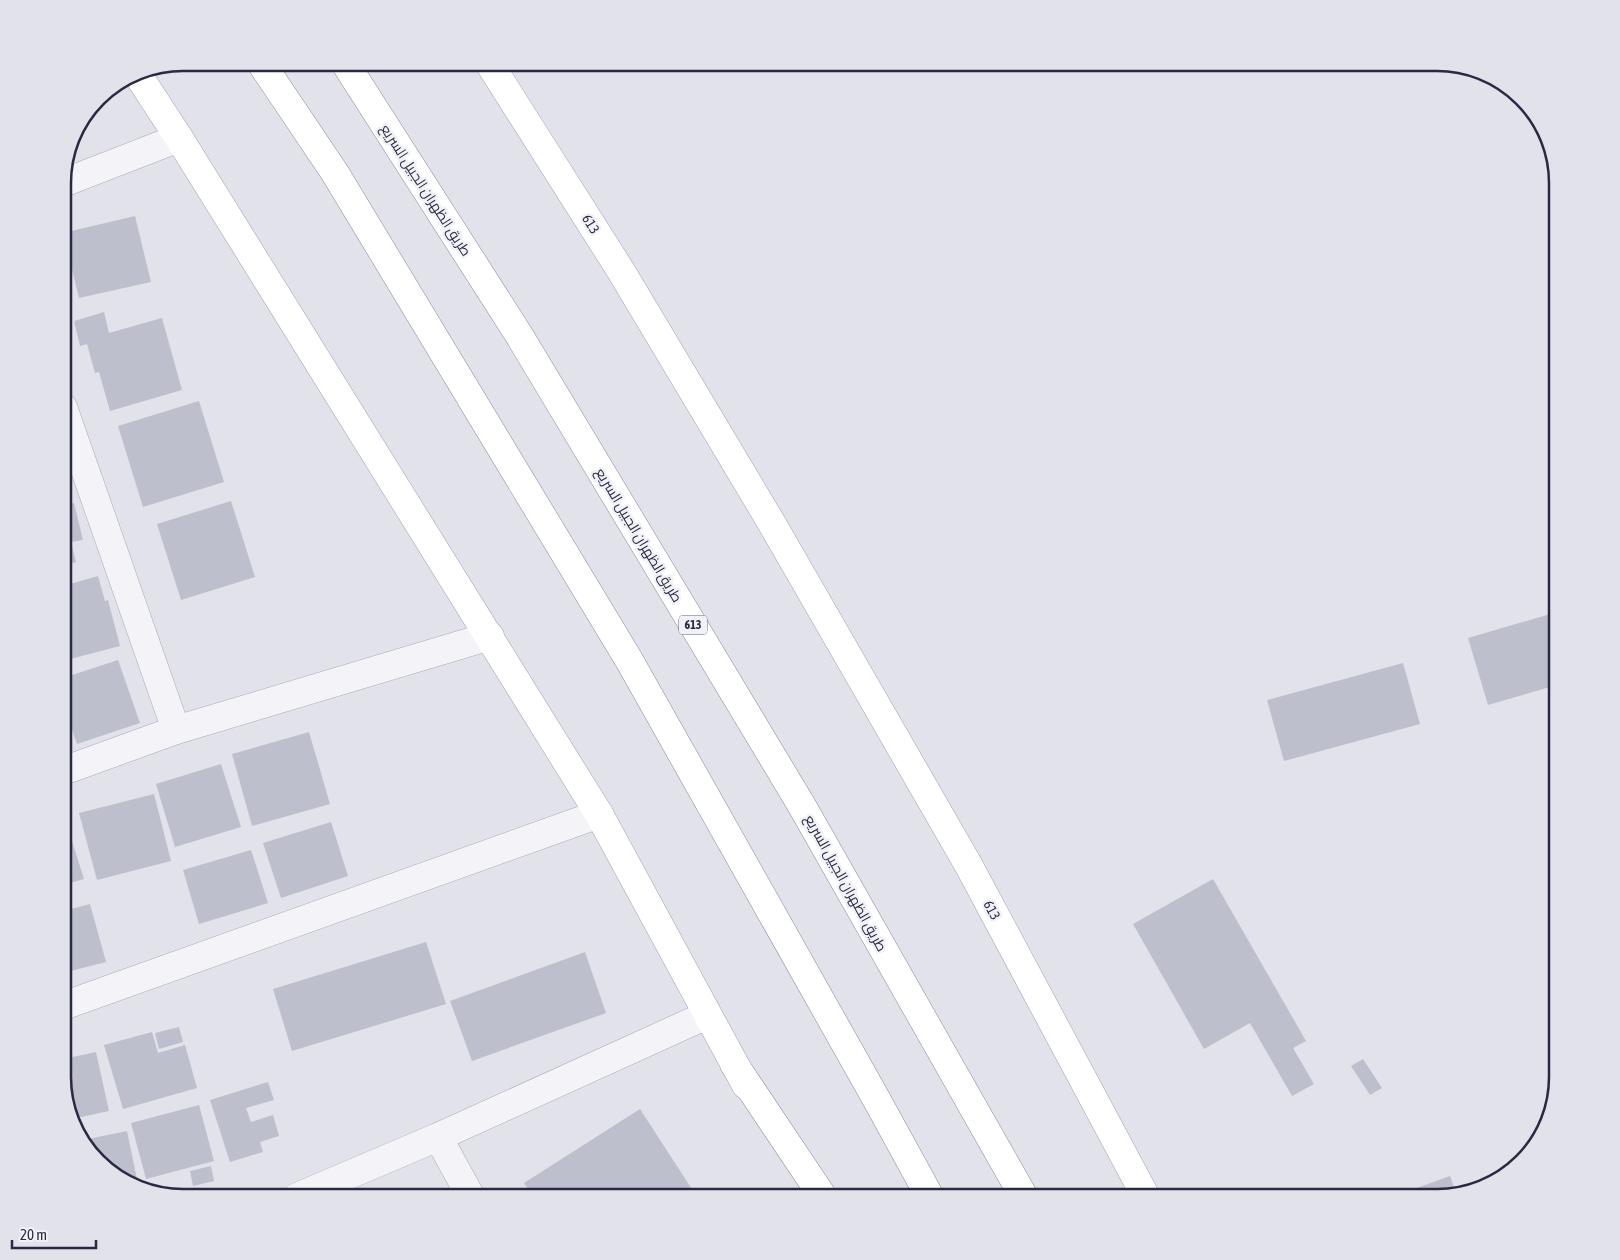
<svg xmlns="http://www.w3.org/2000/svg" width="1620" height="1260" font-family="'Asap Condensed',Cairo,sans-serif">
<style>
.building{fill:#bebfcd}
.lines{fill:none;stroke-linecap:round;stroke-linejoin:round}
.minor-casing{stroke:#aaaab8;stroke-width:29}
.primary-casing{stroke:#a0a1b7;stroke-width:29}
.motorway-casing{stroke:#8889a2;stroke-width:29}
.minor{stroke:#f4f4f8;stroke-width:28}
.primary{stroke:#fff;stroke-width:28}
.motorway{stroke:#fff;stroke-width:28}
.labels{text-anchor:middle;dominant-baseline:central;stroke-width:5;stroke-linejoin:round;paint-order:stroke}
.shield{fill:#f1f2f8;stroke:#656579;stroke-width:1}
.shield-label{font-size:12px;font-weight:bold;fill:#292943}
.street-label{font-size:14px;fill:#292943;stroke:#f1f2f8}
.rim{fill:none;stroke:#292943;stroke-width:2.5}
</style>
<rect width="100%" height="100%" fill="#e1e2ea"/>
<g class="building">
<path d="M135,216L151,282L79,298L63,233Z"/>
<path d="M104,312L109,333L162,318L182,390L110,411L99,372L95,373L87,344L80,346L74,321Z"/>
<path d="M199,401L224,482L143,507L118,426Z"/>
<path d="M231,501L255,577L181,600L157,524Z"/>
<path d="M74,503L83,540L71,542L76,562L63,566V505Z"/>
<path d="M98,576L105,601L108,600L120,646L63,661V586Z"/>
<path d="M1557,612V685L1488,705L1468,638Z"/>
<path d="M118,660L140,723L77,744L63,703V678Z"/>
<path d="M1403,663L1420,724L1284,761L1267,700Z"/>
<path d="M309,732L330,804L252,826L232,754Z"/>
<path d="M221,764L241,827L175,847L156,784Z"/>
<path d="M154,794L171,861L97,880L79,813Z"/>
<path d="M66,822L84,879L63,885V823Z"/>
<path d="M331,822L348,876L281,898L263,843Z"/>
<path d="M251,850L268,903L199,924L183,870Z"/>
<path d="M1213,879L1306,1041L1293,1048L1314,1084L1292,1096L1250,1023L1204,1049L1133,924Z"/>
<path d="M90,904L106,962L63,973V911Z"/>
<path d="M426,942L446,1004L292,1051L273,989Z"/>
<path d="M585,952L606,1013L472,1061L450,1001Z"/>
<path d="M179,1027L183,1042L159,1049L155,1033Z"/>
<path d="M152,1032L158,1053L185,1045L197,1088L123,1109L104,1045Z"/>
<path d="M96,1052L109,1111L72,1119L63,1085V1059Z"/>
<path d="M1363,1059L1382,1088L1370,1095L1351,1066Z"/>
<path d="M268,1082L274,1100L246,1108L251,1122L273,1115L279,1136L260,1142L263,1152L230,1162L210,1100Z"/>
<path d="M199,1105L214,1161L146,1179L131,1123Z"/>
<path d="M640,1109L697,1197H533L524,1183Z"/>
<path d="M127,1131L139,1189L109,1172L83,1140Z"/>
<path d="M211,1166L214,1181L193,1186L190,1171Z"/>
<path d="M1450,1176L1456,1193L1437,1198L1392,1197Z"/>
</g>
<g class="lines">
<defs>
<g id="minor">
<path d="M63,183L179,138"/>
<path d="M63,407L176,730"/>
<path d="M63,771L176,730L490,636"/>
<path d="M63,1006L599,814"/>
<path d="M438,1137L471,1197"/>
<path d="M297,1197L438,1137L707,1015"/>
</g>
<g id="primary">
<path d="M489,63L621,271L771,522L969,866L1146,1197"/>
<path d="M136,72L179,138L599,814L746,1085"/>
</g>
<g id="motorway">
<path d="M261,63L335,173L629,660L878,1102L930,1197"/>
<path d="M345,63L519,335L802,806L1024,1197"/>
<path d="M734,1064L823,1197"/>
</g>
</defs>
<use href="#minor" class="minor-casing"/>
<use href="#primary" class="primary-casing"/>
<use href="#motorway" class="motorway-casing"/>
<use href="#minor" class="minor"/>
<use href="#primary" class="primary"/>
<use href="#motorway" class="motorway"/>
</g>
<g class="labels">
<rect class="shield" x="679" y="615.5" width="28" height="19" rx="4"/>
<g class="shield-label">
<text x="693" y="625">613</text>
</g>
<g class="street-label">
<text transform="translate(426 190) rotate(57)">طريق الظهران الجبيل السريع</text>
<text transform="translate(591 224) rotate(58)">613</text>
<text transform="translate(639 535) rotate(59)">طريق الظهران الجبيل السريع</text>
<text transform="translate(846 883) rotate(61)">طريق الظهران الجبيل السريع</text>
<text transform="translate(992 910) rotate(62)">613</text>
</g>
</g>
<path d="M0 0H1620V1260H0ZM183 71H1437A112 112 0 0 1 1549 183V1077A112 112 0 0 1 1437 1189H183A112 112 0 0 1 71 1077V183A112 112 0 0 1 183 71Z" fill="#e1e2ea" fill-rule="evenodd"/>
<path class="rim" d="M183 71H1437A112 112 0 0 1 1549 183V1077A112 112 0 0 1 1437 1189H183A112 112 0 0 1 71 1077V183A112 112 0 0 1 183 71Z"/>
<path d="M12 1240v8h84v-8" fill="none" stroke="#292943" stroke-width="2.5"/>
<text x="20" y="1240" font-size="15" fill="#292943" stroke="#f1f2f8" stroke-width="4" paint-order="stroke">20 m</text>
</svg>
